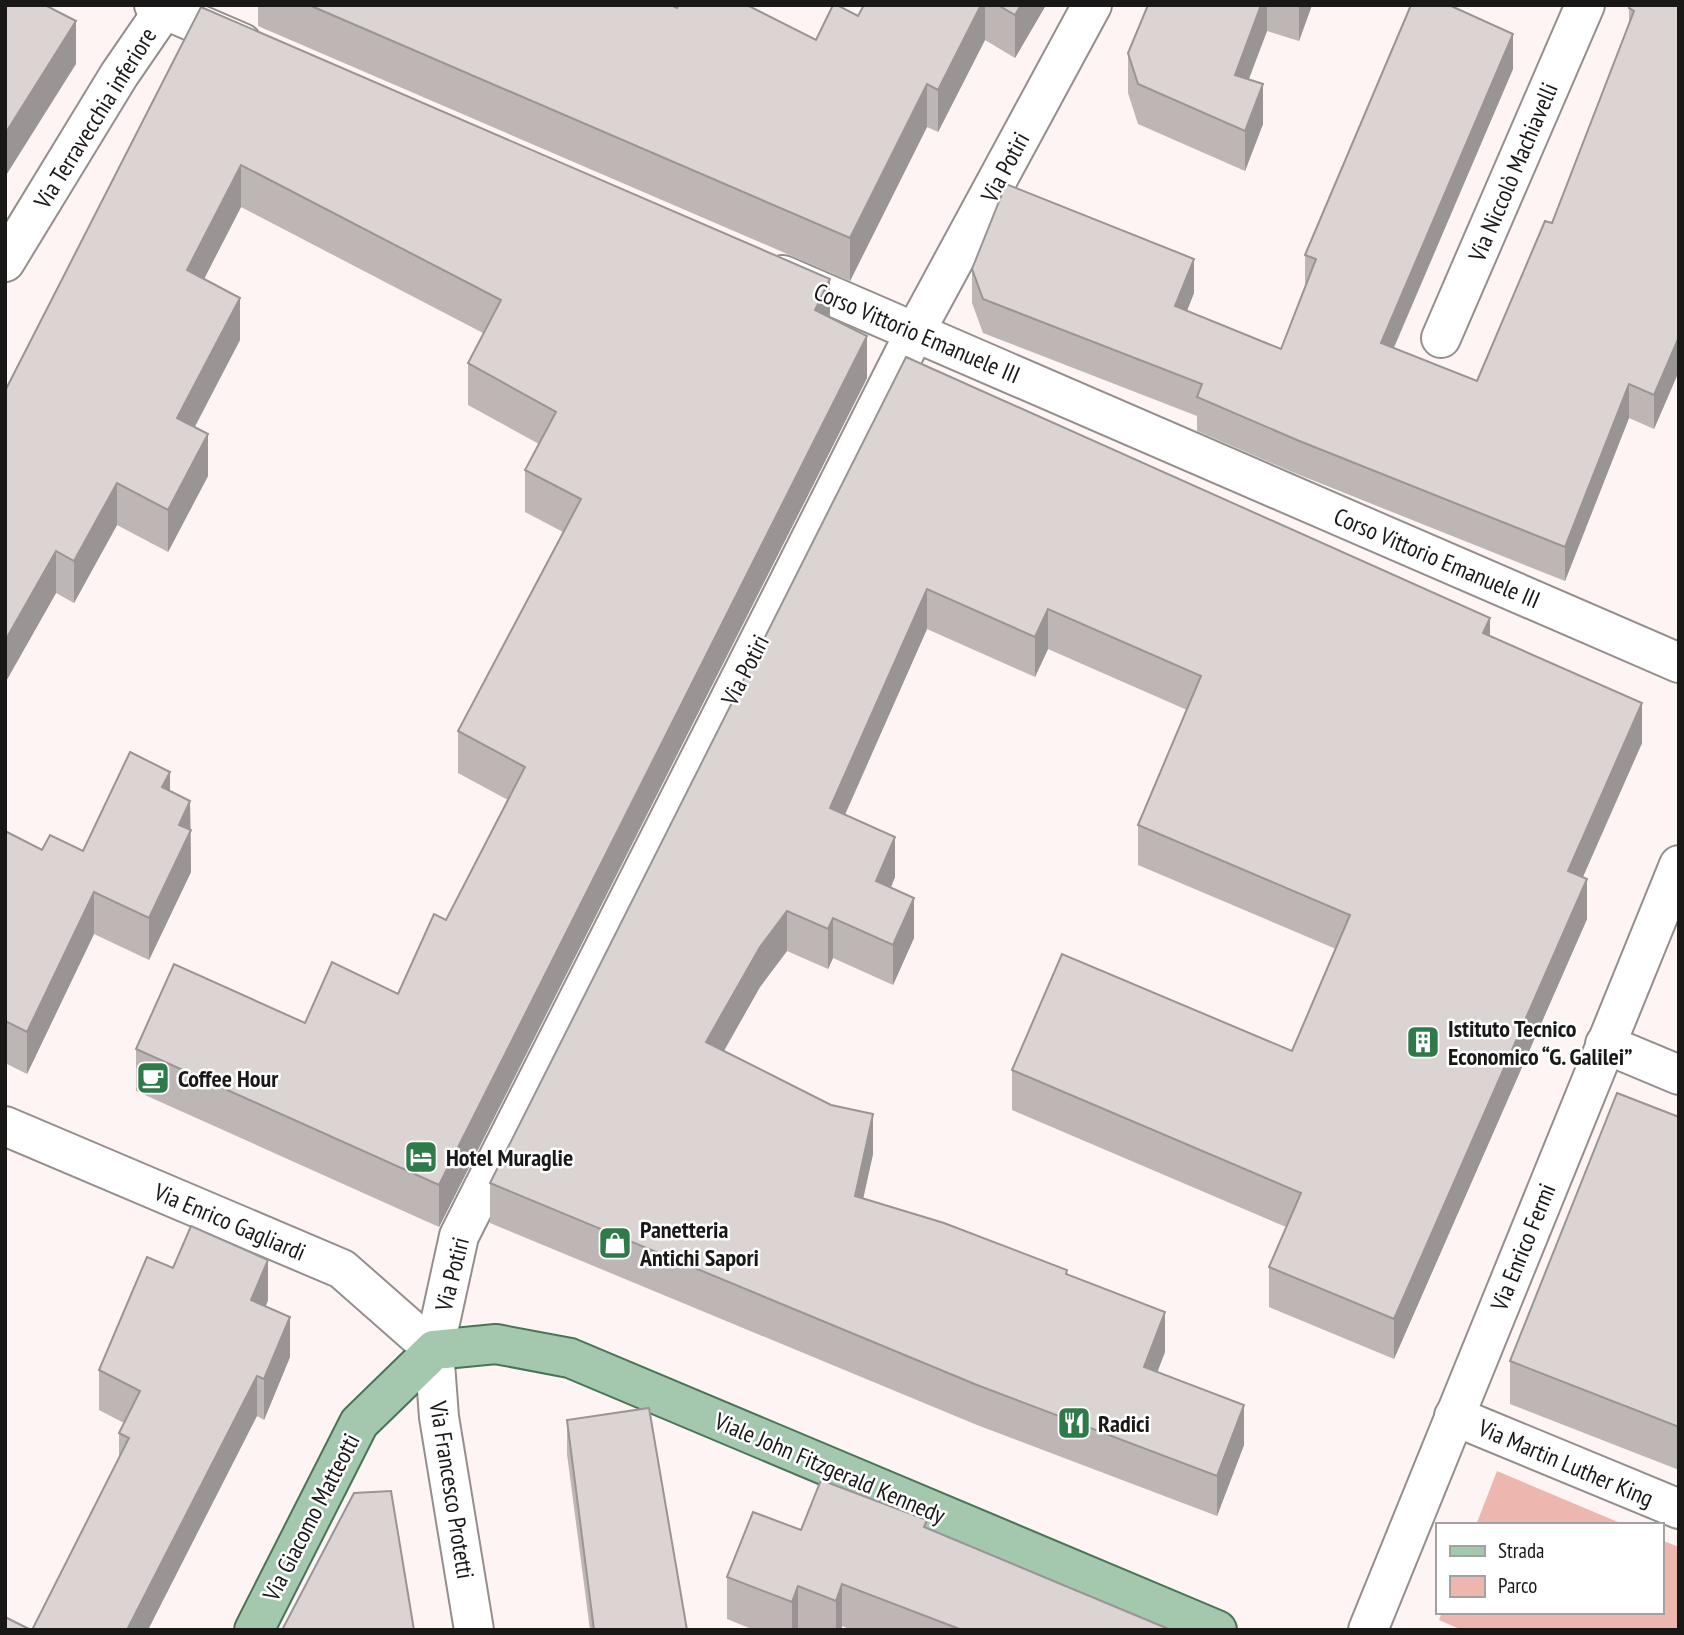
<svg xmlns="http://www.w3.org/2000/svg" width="1684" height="1635" font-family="'PT Sans Narrow',sans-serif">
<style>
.green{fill:#edb7af}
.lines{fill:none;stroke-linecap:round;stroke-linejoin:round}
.street-casing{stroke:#968e8d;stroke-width:42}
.primary-casing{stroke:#4b7356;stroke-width:42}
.street{stroke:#fff;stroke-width:38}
.primary{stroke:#a3c8ae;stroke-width:38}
.wall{fill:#bdb6b5}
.shaded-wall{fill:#9a9494}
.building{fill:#dcd4d3;stroke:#9a9494;stroke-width:2}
.labels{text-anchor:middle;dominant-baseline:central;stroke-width:5;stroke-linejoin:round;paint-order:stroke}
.street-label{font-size:24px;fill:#1a1717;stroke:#fff}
.poi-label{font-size:24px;font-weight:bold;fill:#1a1717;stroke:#fff;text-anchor:start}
</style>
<rect width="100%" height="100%" fill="#fdf4f3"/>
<g class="green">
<path d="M1497,1471L1625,1525H1476Z"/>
<path d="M1661,1540L1679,1547V1630H1462L1439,1620L1442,1612H1661Z"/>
</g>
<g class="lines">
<defs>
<g id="street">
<path d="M154,5L242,43"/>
<path d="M5,262L119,75L167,5"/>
<path d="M783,275L1679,663"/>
<path d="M1441,338L1585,5"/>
<path d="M1605,1044L1679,1075"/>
<path d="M5,1126L342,1269L434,1350"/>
<path d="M1454,1416L1679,1509"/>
<path d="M474,1630L439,1417L434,1350L459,1236L915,332L1092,5"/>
<path d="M1368,1630L1679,865"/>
</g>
<path id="primary" d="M254,1630L359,1423L434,1350L496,1344L570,1358L1217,1630"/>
</defs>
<use href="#street" class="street-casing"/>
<use href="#primary" class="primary-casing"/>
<use href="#street" class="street"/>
<use href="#primary" class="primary"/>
</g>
<g class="wall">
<path d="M258,5H671L677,8L816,40L858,16L864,5H1046L1015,58L985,40L938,132L927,127L850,281L258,26Z"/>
<path d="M1148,5H1312L1299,41L1267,31L1249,79L1263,124L1245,171L1138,124L1128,93V53Z"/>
<path d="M1679,5V371L1654,429L1629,418L1565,581L1297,474L1197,431V416L983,333L972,303V269L1194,293L1187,311L1281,349L1305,286V255L1513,69L1394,348L1477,381L1552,223L1629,26V8Z"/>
<path d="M201,7L830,318L867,378L439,1227L136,1091V1049L305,1023L398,994L446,920L508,800L458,773V731L563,532L525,512V470L539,444L468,405V363L483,333L241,207L204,279L240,340L195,427L208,476L168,552L117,525L74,603L56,593L5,683V391Z"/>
<path d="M906,357L1490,635L1642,743L1582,877L1587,919L1394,1359L1269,1307V1267L1286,1227L1012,1110V1070L1292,1051L1336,949L1138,865V825L1187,710L1048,649L1035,677L927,629L845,815L895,877L891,888L914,938L893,985L833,958L828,969L787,951L760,987L724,1051L873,1154L863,1198L1067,1275L1165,1352L1157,1372L1244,1445L1217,1516L977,1425L490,1223V1183Z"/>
<path d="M170,791L190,801L191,872L149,960L94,934L27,1074L5,1063V831L42,850L83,851Z"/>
<path d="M1679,1117V1470L1510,1404V1361Z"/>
<path d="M173,1268L268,1300L266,1306L290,1357L264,1420L257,1416L119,1458V1433L124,1423L99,1410V1370Z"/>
<path d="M567,1420L687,1630H590L567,1454Z"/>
<path d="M927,1528L1171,1630H852L842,1626L841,1630H804L798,1628V1630H754L727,1619V1577L801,1530Z"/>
</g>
<g class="shaded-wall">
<path d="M981,5H985V40L938,132V90Z"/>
<path d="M1021,5H1046L1015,58V15Z"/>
<path d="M1261,5H1267V31L1235,115V75Z"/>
<path d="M1299,5H1312L1299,41Z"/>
<path d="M76,21V64L5,177V134Z"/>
<path d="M1513,34V69L1381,377V343Z"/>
<path d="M927,84V127L850,281V238Z"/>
<path d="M1263,84V124L1245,171V131Z"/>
<path d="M241,165V207L187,312V270Z"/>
<path d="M1194,259V293L1175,340V306Z"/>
<path d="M830,279V321L815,310Z"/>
<path d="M240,298V340L177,460V418Z"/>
<path d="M867,336V378L439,1227V1185Z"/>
<path d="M1679,337V371L1654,429V395Z"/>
<path d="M1629,384V418L1565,581V547Z"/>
<path d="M208,434V476L168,552V510Z"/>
<path d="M117,483V525L74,603V561Z"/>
<path d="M56,551V593L5,683V641Z"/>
<path d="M927,589V629L830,848V808Z"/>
<path d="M1048,609V649L1035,677V637Z"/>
<path d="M1490,618V658L1483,633Z"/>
<path d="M1642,703V743L1568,911V871Z"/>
<path d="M170,772V814L162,787Z"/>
<path d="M190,801L191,872L149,960V918L179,825Z"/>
<path d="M895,837V877L876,921V881Z"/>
<path d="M1587,879V919L1394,1359V1319Z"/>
<path d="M94,892V934L27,1074V1032Z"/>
<path d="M914,898V938L893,985V945Z"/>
<path d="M787,911V951L760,987L706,1082V1042L760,947Z"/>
<path d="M833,918V958L828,969V929Z"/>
<path d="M873,1114V1154L855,1236V1196Z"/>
<path d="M268,1260V1300L251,1341V1300Z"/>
<path d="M1165,1312V1352L1144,1407V1367Z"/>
<path d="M290,1317V1357L264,1420V1379Z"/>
<path d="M257,1376V1416L148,1630H127Z"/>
<path d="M1244,1405V1445L1217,1516V1476Z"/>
<path d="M842,1584V1626L841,1630H836V1601Z"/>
<path d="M798,1586V1630H792V1602Z"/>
</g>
<g class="building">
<path d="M5,5H45L76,21L5,134Z"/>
<path d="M309,5H671L677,8L679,5H747L816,40L833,5H837L858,16L864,5H981L938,90L927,84L850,238Z"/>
<path d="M998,5H1021L1015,15Z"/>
<path d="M1148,5H1261L1235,75L1263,84L1245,131L1138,84L1128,53Z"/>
<path d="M1411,5H1449L1513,34L1381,343L1477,381L1545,221L1552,223L1634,11L1629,8L1630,5H1679V337L1654,395L1629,384L1565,547L1297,440L1197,397L1202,384L983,299L972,269L1006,184L1194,259L1175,306L1281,349L1316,259L1305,255Z"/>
<path d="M201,7L830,279L815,310L867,336L439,1185L136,1049L174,964L305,1023L332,962L398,994L434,914L446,920L525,767L458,731L581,499L525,470L556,412L468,363L501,300L241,165L187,270L240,298L177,418L208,434L168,510L117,483L74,561L56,551L5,641V391Z"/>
<path d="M906,357L1490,618L1483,633L1642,703L1568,871L1587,879L1394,1319L1269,1267L1301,1193L1012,1070L1062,954L1292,1051L1350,915L1138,825L1201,676L1048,609L1035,637L927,589L830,808L895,837L876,881L914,898L893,945L833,918L828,929L787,911L760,947L706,1042L831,1105L873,1114L855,1196L944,1223L1067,1270L1066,1274L1165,1312L1144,1367L1244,1405L1217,1476L977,1385L490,1183Z"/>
<path d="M130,752L170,772L162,787L190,801L179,825L191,830L149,918L94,892L27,1032L5,1021V831L42,850L50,835L83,851Z"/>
<path d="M1617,1093L1679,1117V1427L1510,1361Z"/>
<path d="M191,1226L268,1260L251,1300L290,1317L264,1379L257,1376L127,1630H32L129,1438L119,1433L140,1391L99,1370L147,1257L173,1268Z"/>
<path d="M649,1408L687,1630H594L567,1420Z"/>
<path d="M821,1480L927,1520L924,1527L1171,1630H962L842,1584L836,1601L798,1586L792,1602L727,1577L753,1512L801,1530Z"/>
<path d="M391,1491L414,1630H282L354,1493Z"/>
<path d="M5,1617L31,1630H5Z"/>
</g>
<defs>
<symbol id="building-square" viewBox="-11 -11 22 22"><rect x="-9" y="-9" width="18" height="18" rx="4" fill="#2e7a49" stroke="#fff"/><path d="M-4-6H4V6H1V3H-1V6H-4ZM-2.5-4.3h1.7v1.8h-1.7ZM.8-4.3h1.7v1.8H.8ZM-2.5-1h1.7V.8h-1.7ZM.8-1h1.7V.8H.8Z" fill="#fff"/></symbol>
<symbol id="cafe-square" viewBox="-11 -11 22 22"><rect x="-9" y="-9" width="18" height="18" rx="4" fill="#2e7a49" stroke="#fff"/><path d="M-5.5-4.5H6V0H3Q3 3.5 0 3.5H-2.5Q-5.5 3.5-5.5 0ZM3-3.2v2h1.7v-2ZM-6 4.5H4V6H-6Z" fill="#fff"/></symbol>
<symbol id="hotel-square" viewBox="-11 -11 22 22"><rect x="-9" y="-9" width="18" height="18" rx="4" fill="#2e7a49" stroke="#fff"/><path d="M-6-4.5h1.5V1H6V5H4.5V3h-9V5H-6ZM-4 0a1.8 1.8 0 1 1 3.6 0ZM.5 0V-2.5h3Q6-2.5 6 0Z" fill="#fff"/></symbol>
<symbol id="shop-square" viewBox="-11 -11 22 22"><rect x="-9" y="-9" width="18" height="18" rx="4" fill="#2e7a49" stroke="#fff"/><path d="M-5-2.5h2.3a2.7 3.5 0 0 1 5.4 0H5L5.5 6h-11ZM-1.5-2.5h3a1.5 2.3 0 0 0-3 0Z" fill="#fff"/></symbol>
<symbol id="restaurant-square" viewBox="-11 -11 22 22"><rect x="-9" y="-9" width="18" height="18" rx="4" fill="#2e7a49" stroke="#fff"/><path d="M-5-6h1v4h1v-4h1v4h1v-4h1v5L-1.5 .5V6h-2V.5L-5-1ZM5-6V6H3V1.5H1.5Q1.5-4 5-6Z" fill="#fff"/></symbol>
</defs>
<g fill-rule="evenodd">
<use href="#building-square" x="1404" y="1023" width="38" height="38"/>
<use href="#cafe-square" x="134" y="1059" width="38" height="38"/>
<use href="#hotel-square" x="402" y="1138" width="38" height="38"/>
<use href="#shop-square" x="596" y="1224" width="38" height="38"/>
<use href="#restaurant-square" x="1055" y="1404" width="38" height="38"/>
</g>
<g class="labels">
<g class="street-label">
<text transform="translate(95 118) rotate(-58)">Via Terravecchia inferiore</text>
<text transform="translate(1005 167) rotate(-62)">Via Potiri</text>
<text transform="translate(1513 172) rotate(-67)">Via Niccolò Machiavelli</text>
<text transform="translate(917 333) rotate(23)">Corso Vittorio Emanuele III</text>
<text transform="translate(1437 558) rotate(23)">Corso Vittorio Emanuele III</text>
<text transform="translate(745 670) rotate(-63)">Via Potiri</text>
<text transform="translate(230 1222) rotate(23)">Via Enrico Gagliardi</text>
<text transform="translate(1523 1247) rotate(-68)">Via Enrico Fermi</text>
<text transform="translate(452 1274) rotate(-76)">Via Potiri</text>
<text transform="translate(1566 1463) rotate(23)">Via Martin Luther King</text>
<text transform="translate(830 1468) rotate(23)">Viale John Fitzgerald Kennedy</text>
<text transform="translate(452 1490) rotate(81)">Via Francesco Protetti</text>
<text transform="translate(311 1517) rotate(-63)">Via Giacomo Matteotti</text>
</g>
<g class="poi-label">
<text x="1448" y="1028">Istituto Tecnico<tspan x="1448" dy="28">Economico “G. Galilei”</tspan></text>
<text x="178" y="1078">Coffee Hour</text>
<text x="446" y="1157">Hotel Muraglie</text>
<text x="640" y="1229">Panetteria<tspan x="640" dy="28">Antichi Sapori</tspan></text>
<text x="1098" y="1423">Radici</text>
</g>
</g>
<rect width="1684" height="1635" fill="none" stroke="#1a1717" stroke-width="14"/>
<rect x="1436" y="1523" width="228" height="91" fill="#ffffff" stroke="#a3a2a2" stroke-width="2"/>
<rect x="1450" y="1546" width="35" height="10" fill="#a3c8ae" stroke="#a3a2a2" stroke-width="2"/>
<text x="1498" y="1558" font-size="21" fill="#1a1717">Strada</text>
<rect x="1450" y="1576" width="35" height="21" fill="#edb7af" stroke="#a3a2a2" stroke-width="2"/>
<text x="1498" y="1593" font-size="21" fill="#1a1717">Parco</text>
</svg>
